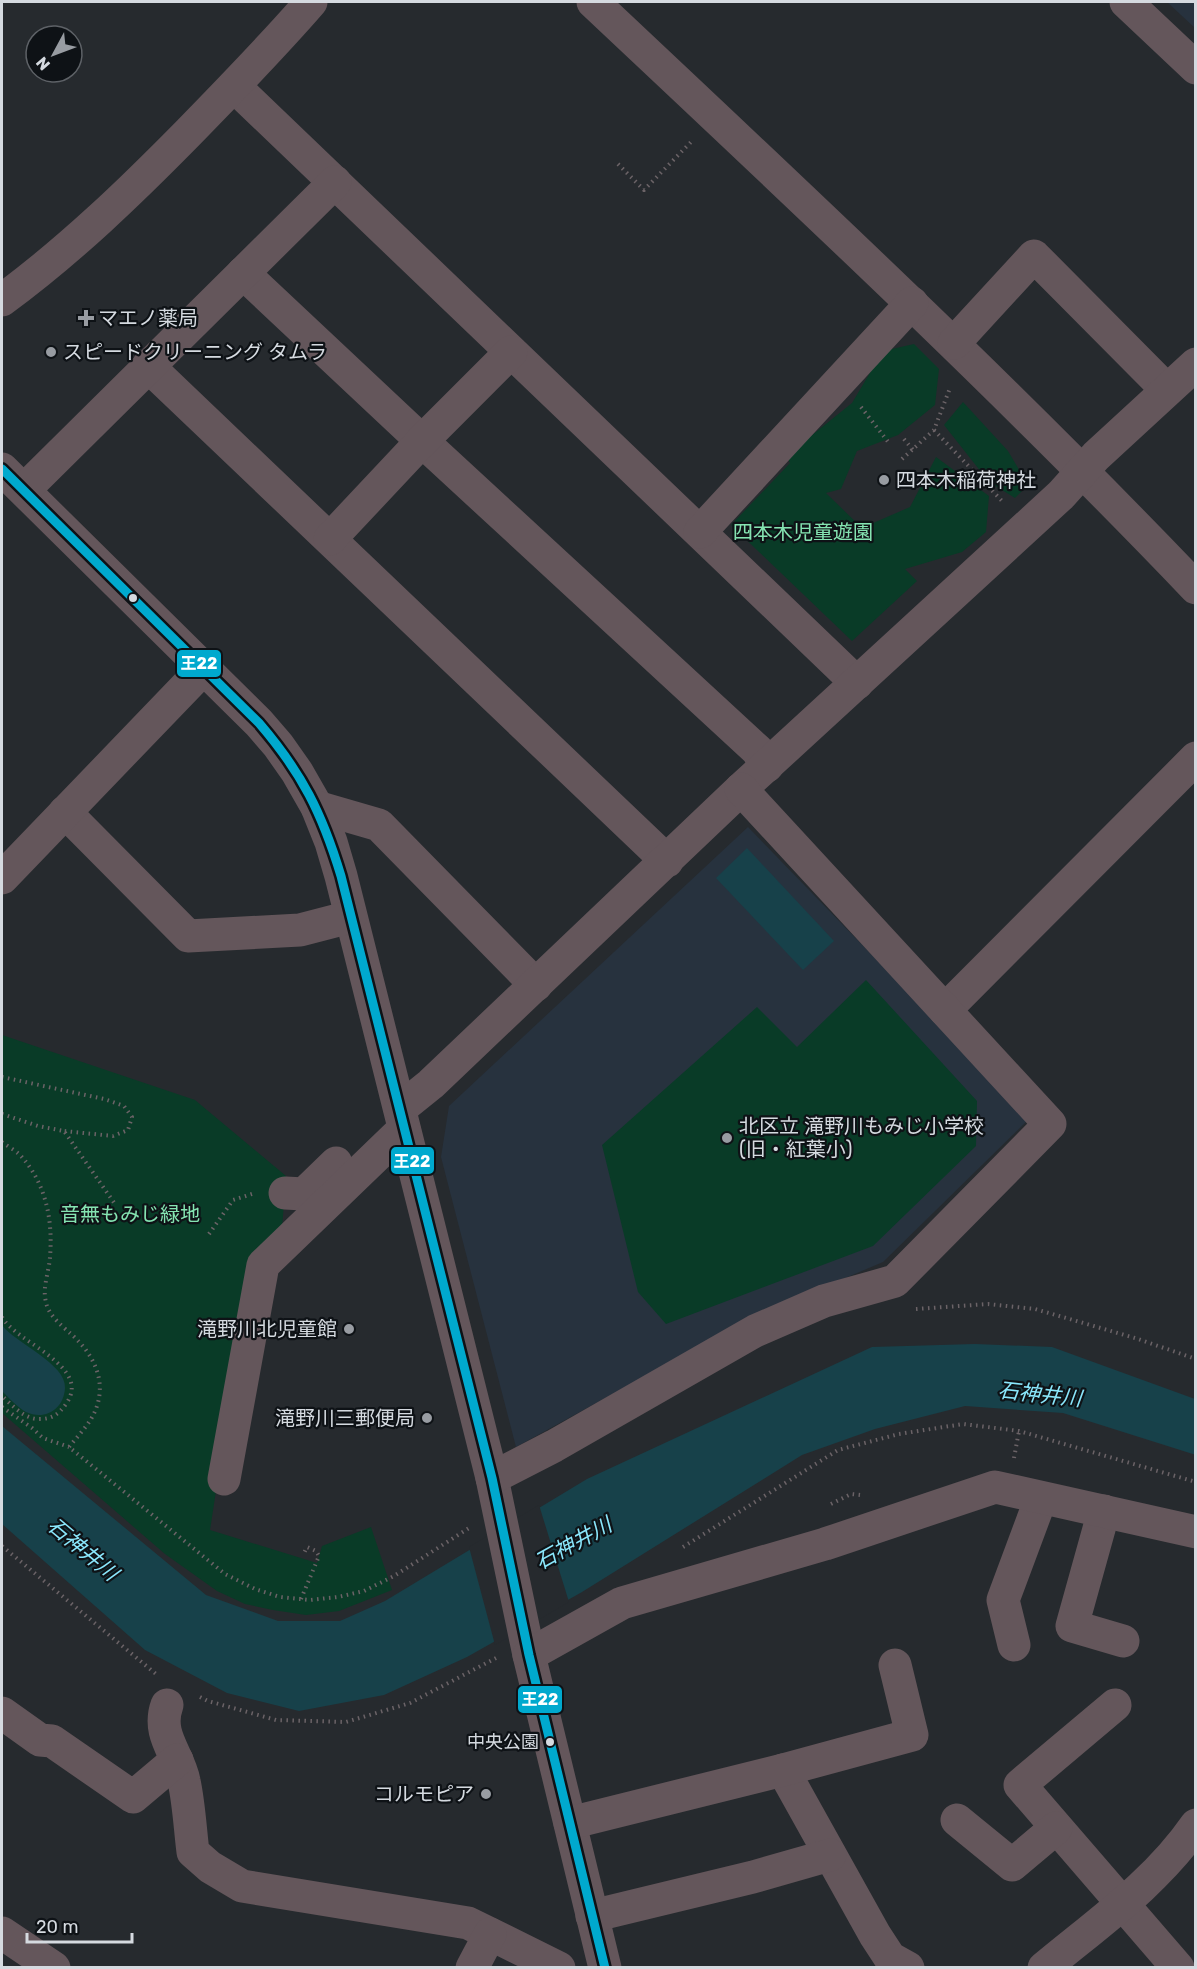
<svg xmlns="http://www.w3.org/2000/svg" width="1197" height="1969" font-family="Rubik,'Noto Sans JP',sans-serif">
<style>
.built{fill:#27323e}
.green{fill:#093b27}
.water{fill:#17414a}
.pier{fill:#262a2e}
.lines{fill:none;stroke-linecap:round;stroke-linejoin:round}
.path{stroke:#6b6367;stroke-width:4;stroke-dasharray:1.5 4.5;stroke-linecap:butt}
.minor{stroke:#64565b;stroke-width:33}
.bus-1-casing{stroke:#0e1216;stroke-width:14}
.bus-1{stroke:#00a9ce;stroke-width:9}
.poi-dot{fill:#989ca2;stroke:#0e1216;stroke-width:2}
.bus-dot{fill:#d5dae0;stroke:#0e1216;stroke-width:2}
.labels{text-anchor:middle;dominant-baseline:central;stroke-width:4.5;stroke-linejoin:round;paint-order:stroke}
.bus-label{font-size:18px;fill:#d5dae0;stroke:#0e1216;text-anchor:end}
.poi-label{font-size:20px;fill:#d5dae0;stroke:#0e1216;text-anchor:start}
.park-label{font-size:20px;fill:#85e4b2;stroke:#0e1216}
.water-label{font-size:21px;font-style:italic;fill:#8ae7fc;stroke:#0e1216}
.line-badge{stroke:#0e1216;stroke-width:2}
.badge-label{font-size:16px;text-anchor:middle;font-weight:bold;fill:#fff}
</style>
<rect width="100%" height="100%" fill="#262a2e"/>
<g class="built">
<path d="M1167,2H1195V28Z"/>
<path d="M748,827L1030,1118L883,1262L751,1318L516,1447L441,1157L449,1106Z"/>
</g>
<g class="green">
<path d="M914,344L939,369L935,405L898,435L857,451L841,489L826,493L864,530V527L910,507L936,457L989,496L986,532L962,552L905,569L917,581L852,641L731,525L790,463L786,456L852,403L883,351Z"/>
<path d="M963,402L1008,451L1028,485L1015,498L989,482L944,425Z"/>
<path d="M866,980L977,1101L976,1146L873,1246L666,1324L638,1292L602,1145L757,1007L797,1047Z"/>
<path d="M2,1035L195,1100L286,1176L282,1229L252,1257L210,1530L317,1563L322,1546L371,1527L392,1590L339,1611L306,1615L273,1610L245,1604L217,1591L165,1554L2,1413Z"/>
</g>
<g class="water">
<path d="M747,848L834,941L803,970L716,878Z"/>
<path d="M2,1325C15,1343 67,1364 65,1388C64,1409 45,1421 26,1412C17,1407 9,1398 2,1391Z"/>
<path d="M975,1344L1052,1347L1195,1399L1196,1455L1063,1413L965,1406L875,1429L802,1455L582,1592L467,1657L384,1695L299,1711L227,1693L145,1650L2,1524V1426L206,1595L278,1621H340L385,1601L587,1479L872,1347Z"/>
</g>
<path class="pier" d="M539,1505L569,1602L495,1645L469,1547Z"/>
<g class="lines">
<g class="path">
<path d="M618,164L644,190L692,141"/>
<path d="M861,407L889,443"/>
<path d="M934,430L1003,502"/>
<path d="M904,439L913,450"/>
<path d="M902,459L934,430L950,388"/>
<path d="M2,1077L104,1099L124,1106L132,1117L128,1130L113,1136L64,1131"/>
<path d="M2,1114L38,1126L64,1131L115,1204"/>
<path d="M2,1142C7,1146 15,1150 20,1155C46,1183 53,1220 50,1257C49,1272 42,1288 46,1302C48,1315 62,1326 71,1334C96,1356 110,1387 91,1419C85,1429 76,1438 69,1447L225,1574L255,1589L280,1597L310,1600L338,1597L364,1591L394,1576L469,1528"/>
<path d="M209,1234L233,1200L252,1194"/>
<path d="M916,1309L988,1304L1035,1309L1135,1338L1196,1359"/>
<path d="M2,1317C16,1343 93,1366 66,1404C59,1414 52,1419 40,1419C25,1420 12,1405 2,1396"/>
<path d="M2,1407L32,1428L43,1438L69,1447"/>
<path d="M1014,1458L1019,1431"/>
<path d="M831,1504L851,1494L860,1495"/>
<path d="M2,1546L156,1674"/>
<path d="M683,1547L838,1450L899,1434L963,1424L1019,1431L1196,1482"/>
<path d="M301,1599L319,1556L316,1551L307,1547L304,1553"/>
<path d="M200,1697L208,1701L276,1720L346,1722L410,1703L496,1658"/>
</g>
<g class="minor">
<path d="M593,2C797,194 1002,385 1196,588"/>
<path d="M1126,2L1196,68"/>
<path d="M234,86L857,683"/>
<path d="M243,273L422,441L757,750L767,766"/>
<path d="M2,300C70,250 130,192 189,132C231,89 272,47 311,2"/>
<path d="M954,343L1034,256L1167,390"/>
<path d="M148,366L667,861"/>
<path d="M2,469L259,723L278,745L297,772L317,807L331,842L341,876L492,1478L529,1655L605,1968"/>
<path d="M24,490L335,182"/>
<path d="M700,532L912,303"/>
<path d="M330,539L422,441L511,352"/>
<path d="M317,807L379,825L536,985"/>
<path d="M65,812L188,936L300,930L350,917"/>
<path d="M2,878L204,668"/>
<path d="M945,1010L1196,758"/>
<path d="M400,1109L431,1084L741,789L1061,495L1096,456L1196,364"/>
<path d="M285,1193L304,1194L336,1163"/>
<path d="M492,1478L554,1446L755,1331L824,1301L895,1281L1050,1124L741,789"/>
<path d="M224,1479L263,1265L404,1129"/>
<path d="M1104,1511L1072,1626L1123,1641"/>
<path d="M1014,1645L1003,1600L1041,1498"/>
<path d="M529,1655L622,1603L825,1544L995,1487L1196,1532"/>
<path d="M167,1705C156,1735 179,1754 184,1781C189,1804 190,1828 193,1852L210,1867L242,1886L468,1923L559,1968"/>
<path d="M1115,1705L1020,1785L1178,1968"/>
<path d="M2,1713L40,1740L52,1741L133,1797L177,1760"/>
<path d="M783,1770L875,1935L890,1958L908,1968"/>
<path d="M957,1820L1012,1865L1056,1828"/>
<path d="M570,1823L783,1770L912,1735L895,1665"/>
<path d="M592,1916L753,1877L830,1855"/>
<path d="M2,1933L54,1968"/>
<path d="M472,1968L490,1934"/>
<path d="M1044,1968C1098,1923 1156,1883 1196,1825"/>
</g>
<defs>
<path id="bus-1" d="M2,469L259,723C302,773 322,813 341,876L492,1478L529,1655L605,1968"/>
</defs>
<use href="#bus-1" class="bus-1-casing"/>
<use href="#bus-1" class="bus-1"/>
</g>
<g class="poi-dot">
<path d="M83 309h6v6h6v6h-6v6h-6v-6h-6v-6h6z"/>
<circle cx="51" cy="352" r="6"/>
<circle cx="884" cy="480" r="6"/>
<circle cx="727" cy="1138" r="6"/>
<circle cx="349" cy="1329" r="6"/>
<circle cx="427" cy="1418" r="6"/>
<circle cx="486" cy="1794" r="6"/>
</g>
<g class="bus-dot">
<circle cx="133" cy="598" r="5"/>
<circle cx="550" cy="1742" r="5"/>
</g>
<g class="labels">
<g class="bus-label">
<text x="539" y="1742">中央公園</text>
</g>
<g class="poi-label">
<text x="98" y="318">マエノ薬局</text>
<text x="63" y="352">スピードクリーニング タムラ</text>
<text x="896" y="480">四本木稲荷神社</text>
<text x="739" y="1126">北区立 滝野川もみじ小学校<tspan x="739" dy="23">(旧・紅葉小)</tspan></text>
<text x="337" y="1329" text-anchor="end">滝野川北児童館</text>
<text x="415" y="1418" text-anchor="end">滝野川三郵便局</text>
<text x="474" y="1794" text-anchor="end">コルモピア</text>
</g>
<g class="park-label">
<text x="803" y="532">四本木児童遊園</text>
<text x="130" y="1214">音無もみじ緑地</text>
</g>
<g class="water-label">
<text transform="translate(1040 1394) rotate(6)">石神井川</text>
<text transform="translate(573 1543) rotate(-29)">石神井川</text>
<text transform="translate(83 1549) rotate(40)">石神井川</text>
</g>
</g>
<g class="line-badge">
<rect x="176" y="649" width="46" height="29" rx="6" fill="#00a9ce"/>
<rect x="390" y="1146" width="45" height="29" rx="6" fill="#00a9ce"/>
<rect x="517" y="1685" width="46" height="29" rx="6" fill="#00a9ce"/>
</g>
<g class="badge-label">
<text x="199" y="669">王22</text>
<text x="412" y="1167">王22</text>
<text x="540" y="1705">王22</text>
</g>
<rect width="1197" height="1969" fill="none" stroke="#d5dae0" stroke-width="6"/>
<g transform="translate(54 54) rotate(229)"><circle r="28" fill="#0e1216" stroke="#5e6267" stroke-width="1.5"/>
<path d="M0-4.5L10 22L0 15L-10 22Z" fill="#989ca2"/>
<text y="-9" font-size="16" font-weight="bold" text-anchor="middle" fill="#d5dae0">N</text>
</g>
<path d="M27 1933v9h105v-9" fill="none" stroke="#d5dae0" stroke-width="3"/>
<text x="36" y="1933" font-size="18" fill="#d5dae0" stroke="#0e1216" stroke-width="4.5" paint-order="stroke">20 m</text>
</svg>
